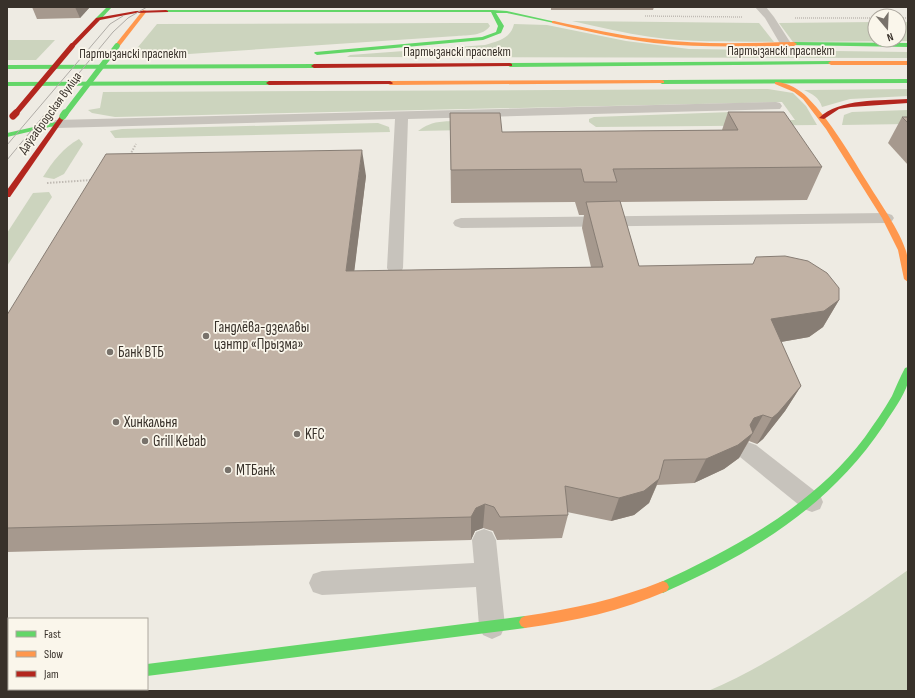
<svg xmlns="http://www.w3.org/2000/svg" width="915" height="698" font-family="'Sofia Sans Condensed',sans-serif">
<style>
.green{fill:#ccd4be}
.lines{fill:none;stroke-linecap:round;stroke-linejoin:round}
.path-far1{stroke:#c0bbb4;stroke-width:1.5;stroke-dasharray:1 1;stroke-linecap:butt}
.path{stroke:#c0bbb4;stroke-width:2;stroke-dasharray:1.5 1.5;stroke-linecap:butt}
.lane{fill:#c7c3bc;fill-rule:evenodd}
.fast{fill:#63d668;fill-rule:evenodd}
.slow{fill:#ff974d;fill-rule:evenodd}
.jam{fill:#b3261e;fill-rule:evenodd}
.tram{stroke:#afaba6;stroke-width:1}
.fast-bridge-far1{stroke:#63d668;stroke-width:5.5}
.fast-bridge{stroke:#63d668;stroke-width:7}
.jam-bridge-far1{stroke:#b3261e;stroke-width:5.5}
.jam-bridge{stroke:#b3261e;stroke-width:7}
.wall{fill:#a6998e}
.shaded-wall{fill:#877d74}
.building{fill:#c1b2a5;stroke:#877d74}
.poi-dot{fill:#78726b;stroke:#faf6eb;stroke-width:1.5}
.labels{text-anchor:middle;dominant-baseline:central;stroke-width:3.5;stroke-linejoin:round;paint-order:stroke}
.far-street-label{font-size:13px;fill:#38312a;stroke:#faf6eb}
.poi-label{font-size:15px;fill:#38312a;stroke:#faf6eb;text-anchor:start}
</style>
<rect width="100%" height="100%" fill="#eeebe3"/>
<g class="green">
<path d="M572,21L759,23L774,42C734,41 692,43 651,37C624,33 599,27 572,21Z"/>
<path d="M875,22V40H899V22H908V41L793,42L779,23Z"/>
<path d="M459,23H488L490,26C483,36 468,35 457,36L129,58L157,24Z"/>
<path d="M514,24L547,25L626,41L689,49L908,52V58L347,57L350,55L485,45C498,41 511,38 514,24Z"/>
<path d="M7,40H55L36,60H7Z"/>
<path d="M768,89L793,93L806,106L817,125L596,127L589,122V119L594,117L732,112L747,121L795,120L782,102L115,117L92,113L88,110L100,108L103,92Z"/>
<path d="M908,89V96L850,99L822,107C819,97 812,94 804,90Z"/>
<path d="M908,110V124L842,125L844,115L852,112Z"/>
<path d="M452,121L466,130L418,131C431,122 436,122 452,121Z"/>
<path d="M378,123L389,127L390,132L115,138L110,131L122,129Z"/>
<path d="M79,139L83,144L64,174L54,179L43,177C53,161 63,148 79,139Z"/>
<path d="M49,192L52,197L7,266V233L33,193Z"/>
<path d="M908,570V691H708C748,674 786,651 822,628C852,609 880,590 908,570Z"/>
</g>
<g class="lines">
<g class="path-far1">
<path d="M645,16L742,17"/>
<path d="M795,18H875"/>
<path d="M899,18H908"/>
</g>
<g class="path">
<path d="M130,155L136,144"/>
<path d="M47,183L92,180"/>
</g>
<g class="lane">
<path d="M755,7H766L774,17L792,45L790,47H782L765,18Z"/>
<path d="M776,102L780,103L782,106L780,109L408,119L403,268L401,272L395,274L389,272L387,268L395,119L56,128L51,127L49,124L51,121L56,120Z"/>
<path d="M886,213L892,215L894,218L892,221L886,223L461,228L455,226L453,223L455,220L461,218Z"/>
<path d="M748,442L756,445L820,495L823,502L820,509L812,512L804,509L740,457L737,451L740,445Z"/>
<path d="M484,529L492,532L496,540L505,626L501,635L492,639L483,635L479,626L476,587L322,595L313,592L309,583L313,574L322,571L474,563L472,540L476,532Z"/>
</g>
<g class="fast">
<path d="M107,7H112L100,20H96V18Z"/>
<path d="M166,10H493L507,11L556,22L554,23L507,13H496L504,26L501,33L483,40L317,55L314,53L315,52L482,37L496,32L498,26L491,12H164V11Z"/>
<path d="M794,42L908,43V47L792,45L791,44Z"/>
<path d="M831,61L833,62V64L510,67L507,65L510,63Z"/>
<path d="M7,65L314,64L317,66L314,68L7,69Z"/>
<path d="M908,79V83L662,84L659,82L662,80Z"/>
<path d="M7,82L269,81L272,83L269,85L7,86Z"/>
<path d="M56,122L58,123V125L7,137V133Z"/>
<path d="M908,367C908,372 909,378 908,383C903,398 892,412 884,425C830,506 754,552 667,591L663,593L659,591L657,587L659,583C736,548 813,506 865,437C874,424 884,410 892,396C896,387 900,377 905,368Z"/>
<path d="M525,616L529,618L531,622L529,626L525,628L147,676V664Z"/>
</g>
<g class="slow">
<path d="M143,10L147,11L119,47H115V45Z"/>
<path d="M554,21C587,28 620,36 653,39C700,45 747,43 794,42L797,44L794,46C747,46 700,48 654,43C620,39 586,31 552,23V21Z"/>
<path d="M908,61V65H831L828,63L831,61Z"/>
<path d="M662,80L664,81V83L390,85L387,83L390,81Z"/>
<path d="M775,82C785,81 801,90 807,97C832,122 850,155 869,185C880,203 900,231 906,251C909,261 908,272 908,282L904,279L898,250L882,218L826,129L803,99L794,92L775,84Z"/>
<path d="M663,581L667,583L669,587L667,591C621,611 575,621 525,628L521,626L519,622L521,618L525,616C573,609 618,599 663,581Z"/>
</g>
<g class="jam">
<path d="M166,10L168,11V12L136,13L100,20L74,47L69,46L96,18L136,11Z"/>
<path d="M510,63L512,64V66L314,68L311,66L314,64Z"/>
<path d="M390,81L393,83L392,84L269,85L266,83L269,81Z"/>
<path d="M908,99V103L851,107L839,109L824,119L819,118C839,98 881,101 908,99Z"/>
<path d="M61,115L66,116L10,197H7V190Z"/>
<path d="M7,682H9V689H16L15,691H7Z"/>
</g>
<g class="tram">
<path d="M7,145L110,24L123,16"/>
<path d="M7,160L113,32L128,18L147,7"/>
</g>
<path class="fast-bridge-far1" d="M65,114L117,46"/>
<path class="fast-bridge" d="M63,116L65,113"/>
<path class="jam-bridge-far1" d="M15,114L72,46"/>
<path class="jam-bridge" d="M13,116L16,113"/>
</g>
<g class="wall">
<path d="M32,7H90L80,18L37,19Z"/>
<path d="M551,7H654L653,10H551Z"/>
<path d="M728,112L822,167L807,200L620,202L639,266L839,300L823,327L809,337L781,342L801,386L785,411L763,439L757,444L749,441L739,458L724,469L694,483L657,485L649,503L634,515L611,521L567,512L568,515L562,538L497,540L493,531L483,528L475,531L471,540L7,552V315L366,176L354,271L591,267L582,228L584,215H579L575,202L451,203L450,113L502,132L722,130Z"/>
<path d="M902,117H908V165L888,143Z"/>
</g>
<g class="shaded-wall">
<path d="M75,7H90L80,18Z"/>
<path d="M362,150L366,176L351,298L346,271Z"/>
<path d="M839,300L823,327L809,337L758,346L771,319Z"/>
<path d="M801,386L785,411L763,439L757,444L772,418Z"/>
<path d="M763,415L739,458L724,469L694,483L706,459L754,418Z"/>
<path d="M659,479L649,503L634,515L611,521L619,498Z"/>
<path d="M485,504L483,528L475,531L471,540V517L476,508Z"/>
</g>
<g class="building">
<path d="M728,112H784L822,167L613,169L617,182H584L581,169L451,170L450,113H500L502,132L738,130Z"/>
<path d="M902,117H908V123Z"/>
<path d="M362,150L346,271L603,267L586,202L620,201L639,266L753,264L756,257L785,256L808,261L827,273L839,288V300L824,311L771,319L801,386L778,413L772,418L763,415L754,418L750,425L753,433L738,445L706,459L664,460L659,479L644,491L619,498L565,486L568,515L500,517L494,507L485,504L476,508L471,517L7,528V315L106,154Z"/>
</g>
<g class="poi-dot">
<circle cx="206" cy="336" r="4"/>
<circle cx="110" cy="352" r="4"/>
<circle cx="116" cy="422" r="4"/>
<circle cx="297" cy="434" r="4"/>
<circle cx="145" cy="441" r="4"/>
<circle cx="228" cy="470" r="4"/>
</g>
<g class="labels">
<g class="far-street-label">
<text x="781" y="51">Партызанскі праспект</text>
<text x="457" y="52">Партызанскі праспект</text>
<text x="133" y="54">Партызанскі праспект</text>
<text transform="translate(50 113) rotate(-54)">Даўгабродская вуліца</text>
</g>
<g class="poi-label">
<text x="214" y="327">Гандлёва-дзелавы<tspan x="214" dy="17">цэнтр «Прызма»</tspan></text>
<text x="118" y="352">Банк ВТБ</text>
<text x="124" y="422">Хинкальня</text>
<text x="305" y="434">KFC</text>
<text x="153" y="441">Grill Kebab</text>
<text x="236" y="470">МТБанк</text>
</g>
</g>
<rect width="915" height="698" fill="none" stroke="#38312a" stroke-width="16"/>
<rect x="8" y="618" width="140" height="72" fill="#faf6eb" stroke="#aca79e"/>
<rect x="16" y="631" width="20" height="6" fill="#63d668" stroke="#aca79e"/>
<text x="44" y="638" font-size="12" fill="#38312a">Fast</text>
<rect x="16" y="651" width="20" height="6" fill="#ff974d" stroke="#aca79e"/>
<text x="44" y="658" font-size="12" fill="#38312a">Slow</text>
<rect x="16" y="671" width="20" height="6" fill="#b3261e" stroke="#aca79e"/>
<text x="44" y="678" font-size="12" fill="#38312a">Jam</text>
<g transform="translate(887 28) rotate(161)"><circle r="19" fill="#faf6eb" stroke="#aca79e"/>
<path d="M0-3L7 15L0 10L-7 15Z" fill="#78726b"/>
<text y="-6" font-size="11" font-weight="bold" text-anchor="middle" fill="#38312a">N</text>
</g>
</svg>
